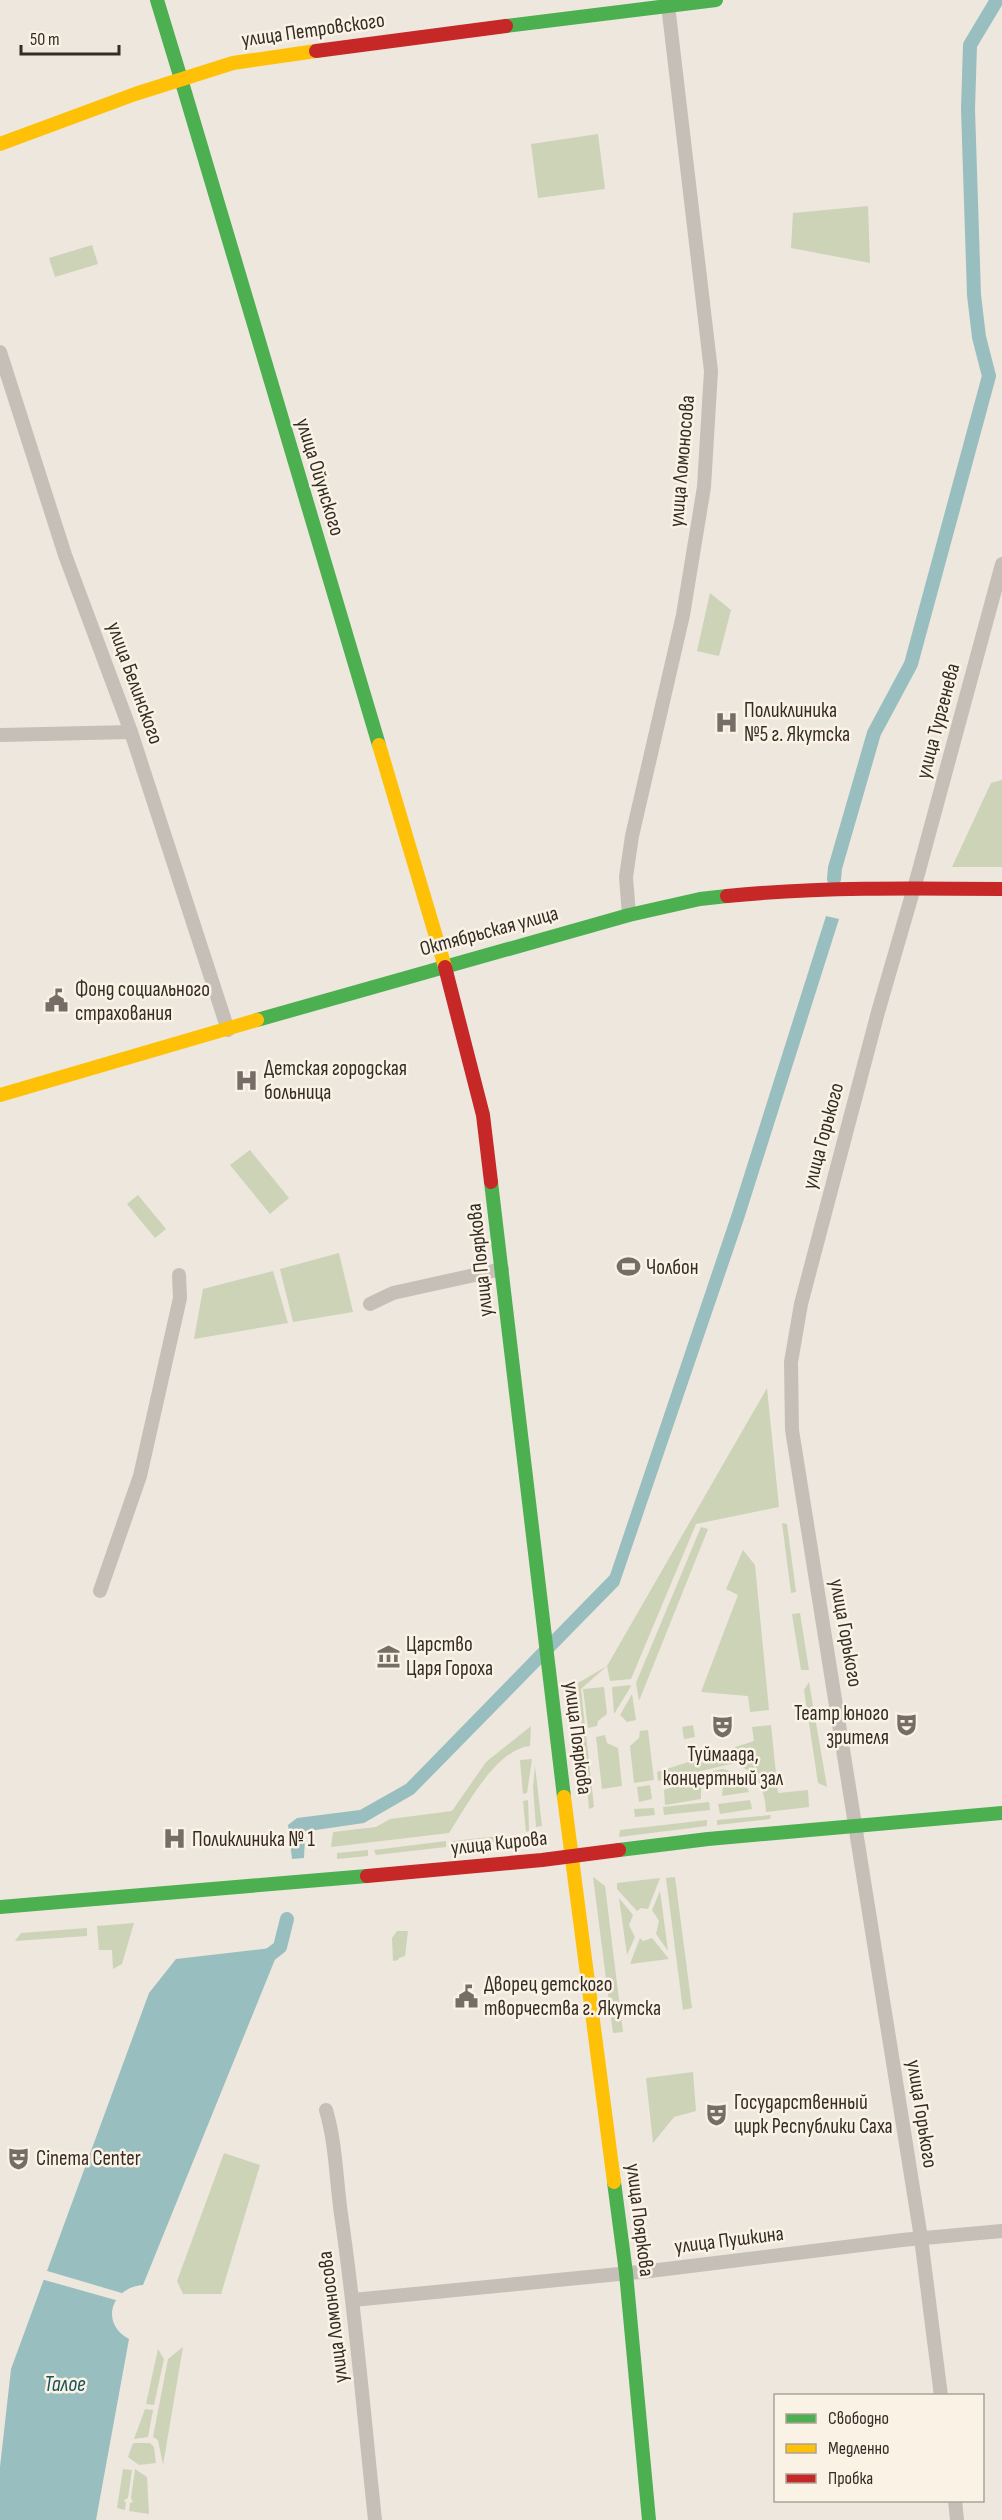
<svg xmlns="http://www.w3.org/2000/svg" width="1002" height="2520" font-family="'Sofia Sans Condensed',sans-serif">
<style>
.green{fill:#cdd3b7}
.water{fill:#99bebf}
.pier{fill:#ede7de}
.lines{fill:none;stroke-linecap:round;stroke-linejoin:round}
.canal{stroke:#99bebf;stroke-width:14}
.street{stroke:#c6bfb8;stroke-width:14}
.fast{stroke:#4caf50;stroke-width:14}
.slow{stroke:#ffc107;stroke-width:14}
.jam{stroke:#c62828;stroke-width:14}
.labels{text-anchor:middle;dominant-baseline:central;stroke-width:5;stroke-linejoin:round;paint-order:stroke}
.street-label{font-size:21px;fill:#362c26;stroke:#faf2e5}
.poi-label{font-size:21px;fill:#362c26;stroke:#faf2e5;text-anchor:start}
.water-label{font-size:22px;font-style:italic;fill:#19535b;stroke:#faf2e5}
</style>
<rect width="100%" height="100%" fill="#ede7de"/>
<g class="green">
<path d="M598,134L605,189L538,198L531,144Z"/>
<path d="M868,206L870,263L791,248L793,213Z"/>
<path d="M92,245L98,264L55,277L49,258Z"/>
<path d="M710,593L731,610L719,656L697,651Z"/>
<path d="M1002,780V867H952L991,783Z"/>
<path d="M250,1150L289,1198L270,1214L230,1165Z"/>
<path d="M138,1195L166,1229L155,1238L127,1204Z"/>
<path d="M339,1253L353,1312L293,1322L280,1269Z"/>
<path d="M273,1271L288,1323L194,1339L203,1289Z"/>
<path d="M767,1388L779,1507L696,1524L631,1679L610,1681L607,1666L581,1689L594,1807L589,1809L578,1683L607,1666Z"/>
<path d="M782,1523L787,1524L796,1592L791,1593Z"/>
<path d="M701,1527L708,1529L639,1701L636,1683Z"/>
<path d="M743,1550L755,1565L769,1710L750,1712L748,1696L701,1692L738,1595L726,1589Z"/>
<path d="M800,1613L809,1670H801L792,1614Z"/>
<path d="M809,1682L827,1787L818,1783L804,1690Z"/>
<path d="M631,1685L630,1688L614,1714L612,1687Z"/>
<path d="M604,1687L607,1714L598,1721L597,1726L588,1728L583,1689Z"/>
<path d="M632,1694L636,1720L627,1722L620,1715Z"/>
<path d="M693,1725L695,1737L684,1739L682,1727Z"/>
<path d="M771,1725L778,1793L808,1790L809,1807L766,1812C765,1788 757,1773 735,1763L658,1781L657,1772L754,1741L752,1727Z"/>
<path d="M531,1726L530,1746C496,1749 466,1807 449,1833L331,1847L333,1832L376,1827L390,1819L452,1811L486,1762Z"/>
<path d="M648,1730L654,1780L634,1783L630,1746L639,1738L640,1731Z"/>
<path d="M605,1735L607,1743L618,1748L622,1786L602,1789L596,1737Z"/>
<path d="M532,1759L527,1793L523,1794L520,1760Z"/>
<path d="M535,1766L542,1826L536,1827L533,1787Z"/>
<path d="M722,1769C736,1771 744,1779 749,1792L722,1796L723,1787L721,1782L715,1781L713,1771Z"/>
<path d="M708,1775L709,1782L704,1783L701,1789V1799L665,1805L664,1790Z"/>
<path d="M650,1785L652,1799L639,1802L637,1787Z"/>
<path d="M528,1800L529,1831L526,1832L523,1801Z"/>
<path d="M750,1800L752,1809L720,1814L718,1804Z"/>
<path d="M709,1802L710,1810L664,1815L663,1807Z"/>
<path d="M654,1808L655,1815L635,1817L634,1809Z"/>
<path d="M771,1815L770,1819L717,1825V1820Z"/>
<path d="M707,1820V1826L619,1837L620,1830Z"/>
<path d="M500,1836L501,1841L453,1846V1841Z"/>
<path d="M446,1841V1847L376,1855L374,1850Z"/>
<path d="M368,1850V1856L337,1859V1853Z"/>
<path d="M593,1877L605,1886L623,2032L613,2033Z"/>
<path d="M675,1877L692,2008L683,2010L666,1878Z"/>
<path d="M660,1878L648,1909L641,1908L637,1911L617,1889V1883Z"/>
<path d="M660,1891L668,1951L656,1934L659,1921L652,1910Z"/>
<path d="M619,1898L633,1915L629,1925L635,1937L627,1955Z"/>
<path d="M134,1923L122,1964L113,1969L112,1950H99L97,1926Z"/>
<path d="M87,1928V1936L15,1941L21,1933Z"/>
<path d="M397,1931H408L405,1956L399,1958L398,1960L393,1961L392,1938Z"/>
<path d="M640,1938L643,1941L652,1938L669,1959L630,1964Z"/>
<path d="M693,2072L696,2111L674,2117L653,2143L646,2078Z"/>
<path d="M224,2153L260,2165L221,2294H183L177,2281Z"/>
<path d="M183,2347L163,2465L158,2440L153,2437L168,2359Z"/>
<path d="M158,2349L164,2359L154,2405L146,2404Z"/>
<path d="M145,2409L153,2410L148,2437L134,2439Z"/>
<path d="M133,2443H150L154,2447L156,2463L139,2465L128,2457Z"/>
<path d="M123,2469L132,2470L128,2498L124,2500L126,2503L125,2510L117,2508Z"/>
<path d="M135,2469L147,2477L149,2514L129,2511L130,2503L133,2502L131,2498Z"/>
</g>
<g class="water">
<path d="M826,916L839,919L744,1219L619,1585L414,1794L364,1823L302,1832L305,1836L304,1858L292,1859L288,1825L297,1818L360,1810L406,1784L610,1575L732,1213Z"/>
<path d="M280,1947L143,2285C112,2287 99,2323 129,2339L96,2520H0V2467L11,2369L149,1993L176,1959Z"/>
</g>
<path class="pier" d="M44,2270L125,2294L119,2301L41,2279Z"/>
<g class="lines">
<g class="canal">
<path d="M834,879L835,868L874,733L911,664L989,376L979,337L974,295L968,109L970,45L997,0"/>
<path d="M267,1957L280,1947L287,1919"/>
</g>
<g class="street">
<path d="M0,352L65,555L131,732L228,1030"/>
<path d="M0,735L131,732"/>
<path d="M629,915L626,877L632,836L683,615L704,487L711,371L668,5"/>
<path d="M370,1304L393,1293L502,1269"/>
<path d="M100,1591L140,1476L180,1298L179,1275"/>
<path d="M326,2110C336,2144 336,2179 341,2214C356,2316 364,2418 375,2520"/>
<path d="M353,2300L650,2271L902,2240L1002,2231"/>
<path d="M941,2396L921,2238L792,1430L791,1362L801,1304L878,1012L918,874L1002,564"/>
<path d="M955,2500L957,2520"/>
</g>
<g class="fast">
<path d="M157,0L181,79"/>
<path d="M506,26L716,0"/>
<path d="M181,79L379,745"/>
<path d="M257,1020L629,915L700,899L727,896"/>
<path d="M491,1182L564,1797"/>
<path d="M619,1850L708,1839L1002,1813"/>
<path d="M0,1907L367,1876"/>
<path d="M614,2182L626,2273L649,2520"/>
</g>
<g class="slow">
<path d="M0,144L135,94L233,63L316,51"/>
<path d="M379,745L445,967"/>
<path d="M0,1095L257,1020"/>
<path d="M564,1797L614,2182"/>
</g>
<g class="jam">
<path d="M316,51L506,26"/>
<path d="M727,896C818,887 910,888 1002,889"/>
<path d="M445,967L483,1115L491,1182"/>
<path d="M367,1876L542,1860L619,1850"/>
</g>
</g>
<defs>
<symbol id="hospital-bare" viewBox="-9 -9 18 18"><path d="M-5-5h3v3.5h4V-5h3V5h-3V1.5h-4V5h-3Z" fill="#766d66" stroke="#faf2e5" stroke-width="2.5" paint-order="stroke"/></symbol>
<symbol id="civic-bare" viewBox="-9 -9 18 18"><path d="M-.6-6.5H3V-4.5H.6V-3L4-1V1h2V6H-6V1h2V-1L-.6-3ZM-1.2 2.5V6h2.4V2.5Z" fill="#766d66" stroke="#faf2e5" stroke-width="2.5" paint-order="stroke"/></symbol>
<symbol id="stadium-bare" viewBox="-9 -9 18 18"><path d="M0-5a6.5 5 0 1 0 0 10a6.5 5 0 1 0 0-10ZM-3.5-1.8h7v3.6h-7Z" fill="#766d66" stroke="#faf2e5" stroke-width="2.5" paint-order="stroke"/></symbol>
<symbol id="museum-bare" viewBox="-9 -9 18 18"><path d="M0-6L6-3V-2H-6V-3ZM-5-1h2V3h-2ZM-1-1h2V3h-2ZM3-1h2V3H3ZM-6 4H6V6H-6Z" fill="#766d66" stroke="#faf2e5" stroke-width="2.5" paint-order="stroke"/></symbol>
<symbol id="theatre-bare" viewBox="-9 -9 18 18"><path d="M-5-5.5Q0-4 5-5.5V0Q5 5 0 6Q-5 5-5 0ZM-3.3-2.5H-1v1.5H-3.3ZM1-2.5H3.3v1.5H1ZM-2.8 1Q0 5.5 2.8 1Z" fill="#766d66" stroke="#faf2e5" stroke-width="2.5" paint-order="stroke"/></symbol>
</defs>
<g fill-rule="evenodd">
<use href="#hospital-bare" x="710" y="706" width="33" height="33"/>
<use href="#civic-bare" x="40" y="984" width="33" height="33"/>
<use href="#hospital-bare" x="230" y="1064" width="33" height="33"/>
<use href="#stadium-bare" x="612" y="1250" width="33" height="33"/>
<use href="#museum-bare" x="372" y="1640" width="33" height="33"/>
<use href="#theatre-bare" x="890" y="1708" width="33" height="33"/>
<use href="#theatre-bare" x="706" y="1710" width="33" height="33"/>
<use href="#hospital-bare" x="158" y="1822" width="33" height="33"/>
<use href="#civic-bare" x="450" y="1980" width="33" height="33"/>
<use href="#theatre-bare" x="700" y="2098" width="33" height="33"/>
<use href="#theatre-bare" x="2" y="2142" width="33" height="33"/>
</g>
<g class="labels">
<g class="street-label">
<text transform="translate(313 30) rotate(-8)">улица Петровского</text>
<text transform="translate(682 461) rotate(-85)">улица Ломоносова</text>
<text transform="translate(320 477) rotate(73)">улица Ойунского</text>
<text transform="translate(135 683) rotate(70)">улица Белинского</text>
<text transform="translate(938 721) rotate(-75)">улица Тургенева</text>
<text transform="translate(489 931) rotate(-15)">Октябрьская улица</text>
<text transform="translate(823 1136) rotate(-75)">улица Горького</text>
<text transform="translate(480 1260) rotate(-96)">улица Пояркова</text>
<text transform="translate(846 1633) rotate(80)">улица Горького</text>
<text transform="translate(578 1738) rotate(83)">улица Пояркова</text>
<text transform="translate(499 1843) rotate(-6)">улица Кирова</text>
<text transform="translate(922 2114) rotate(81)">улица Горького</text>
<text transform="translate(640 2220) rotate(83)">улица Пояркова</text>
<text transform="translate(729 2240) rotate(-7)">улица Пушкина</text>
<text transform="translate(333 2317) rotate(-97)">улица Ломоносова</text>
</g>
<g class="poi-label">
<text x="744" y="710">Поликлиника<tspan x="744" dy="24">№5 г. Якутска</tspan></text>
<text x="75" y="989">Фонд социального<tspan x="75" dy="24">страхования</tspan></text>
<text x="264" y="1068">Детская городская<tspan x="264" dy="24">больница</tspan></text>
<text x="646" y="1267">Чолбон</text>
<text x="406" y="1644">Царство<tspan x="406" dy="24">Царя Гороха</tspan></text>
<text x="889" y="1713" text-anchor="end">Театр юного<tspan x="889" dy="24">зрителя</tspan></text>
<text x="723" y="1754" text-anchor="middle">Туймаада,<tspan x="723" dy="24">концертный зал</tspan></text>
<text x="192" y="1839">Поликлиника № 1</text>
<text x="484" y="1984">Дворец детского<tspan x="484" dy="24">творчества г. Якутска</tspan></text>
<text x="734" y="2102">Государственный<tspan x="734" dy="24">цирк Республики Саха</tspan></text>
<text x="36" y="2158">Cinema Center</text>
</g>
<g class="water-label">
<text x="65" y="2384">Талое</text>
</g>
</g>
<rect x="774" y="2394" width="210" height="108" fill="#faf2e5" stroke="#aca399" stroke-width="1.5"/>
<rect x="786" y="2414" width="30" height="9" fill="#4caf50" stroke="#aca399" stroke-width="1.5"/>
<text x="828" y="2424" font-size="18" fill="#362c26">Свободно</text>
<rect x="786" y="2444" width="30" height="9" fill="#ffc107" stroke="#aca399" stroke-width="1.5"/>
<text x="828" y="2454" font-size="18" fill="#362c26">Медленно</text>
<rect x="786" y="2474" width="30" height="9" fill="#c62828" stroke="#aca399" stroke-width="1.5"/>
<text x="828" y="2484" font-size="18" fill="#362c26">Пробка</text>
<path d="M21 45v9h98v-9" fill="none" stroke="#362c26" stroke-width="3"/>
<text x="30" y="45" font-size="18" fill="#362c26" stroke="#faf2e5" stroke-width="4.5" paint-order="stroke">50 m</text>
</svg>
